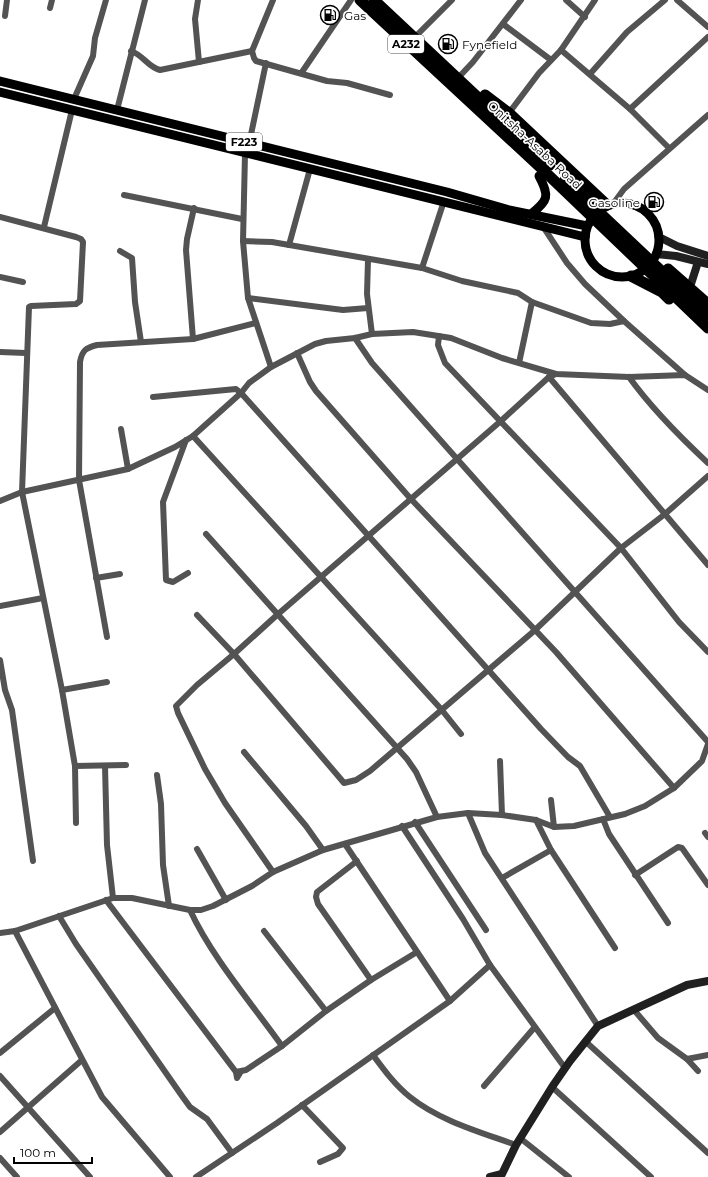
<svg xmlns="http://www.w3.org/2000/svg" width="708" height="1177" font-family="Montserrat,sans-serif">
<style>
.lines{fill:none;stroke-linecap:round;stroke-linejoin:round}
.street{stroke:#535353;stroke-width:6}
.secondary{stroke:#202020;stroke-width:8}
.primary{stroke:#000;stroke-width:9}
.highway{stroke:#000;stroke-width:11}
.labels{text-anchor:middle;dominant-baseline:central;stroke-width:3.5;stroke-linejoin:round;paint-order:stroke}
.shield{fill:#fff;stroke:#4c4c4c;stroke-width:1}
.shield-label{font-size:11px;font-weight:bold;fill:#000}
.poi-label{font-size:12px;fill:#000;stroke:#fff;text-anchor:start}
.street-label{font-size:12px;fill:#000;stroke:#fff}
</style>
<rect width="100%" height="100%" fill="#fff"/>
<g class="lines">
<g class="street">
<path d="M198,0L195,19L199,62"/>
<path d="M273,0L252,51L254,58L256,61L327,81L347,83L390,95"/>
<path d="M566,0L585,17"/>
<path d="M677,0L708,27"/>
<path d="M50,8L52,0"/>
<path d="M5,16L7,0"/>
<path d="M503,24L551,60"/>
<path d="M414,38L452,0"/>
<path d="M561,50L630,109L669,148"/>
<path d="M131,51C143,55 148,67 160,70L252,51"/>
<path d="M302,72L351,0"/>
<path d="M590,74L627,32L665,0"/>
<path d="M458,78L473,62L521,0"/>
<path d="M74,99L93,56L95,38L106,0"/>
<path d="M630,109L708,37"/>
<path d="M117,110L145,0"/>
<path d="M509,113L539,73L561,50L595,0"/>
<path d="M249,144L266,63"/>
<path d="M245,154L243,241L248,298L271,367"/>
<path d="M124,195L242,219"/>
<path d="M613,204L624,189L708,115"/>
<path d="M0,217L76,237L81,239L83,242L80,301L76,304L31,306L29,307L22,492L62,690L75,766L76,823"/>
<path d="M44,227L72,110"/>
<path d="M544,228L567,263L585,284L624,321"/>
<path d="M243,241L272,242L422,268L462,281L518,293L532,302L591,323L610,324L624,321L685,375"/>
<path d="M289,245L310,169"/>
<path d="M120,251L132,258L135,302L141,342"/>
<path d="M368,260L367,294L372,334"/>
<path d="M422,268L444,201"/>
<path d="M0,277L23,282"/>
<path d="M248,298L343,310L368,308"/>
<path d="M439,336L438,345L445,363L621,548L679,622L708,652"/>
<path d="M355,338L372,363L708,742"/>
<path d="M193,339L186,250L187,239L194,208"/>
<path d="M0,352L26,353"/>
<path d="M297,353L310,382L316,391L410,498L556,652L674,788"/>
<path d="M519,363L532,302"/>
<path d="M549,377L708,565"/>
<path d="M629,377C652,409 679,436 708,463"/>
<path d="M153,397L236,389L241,393L541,729L568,757L580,766L610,817"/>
<path d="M121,429L128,469"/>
<path d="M193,436L441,709L461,734"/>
<path d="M186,440L163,502L166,580L173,582L188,573"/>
<path d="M0,501L22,492L128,469L175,447L193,436L241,393L249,383L271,367L315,344L326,341L355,338L372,334L413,332L451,338L502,358L556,374L629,377L685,375L708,390"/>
<path d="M206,534L407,759L416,772L437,817"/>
<path d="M96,578L120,574"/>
<path d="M0,606L43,598"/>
<path d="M197,615L234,654L339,777L344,783L356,780L370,771L534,631L621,548L665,514L708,476"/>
<path d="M107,637L79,480L80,362C82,350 86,348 97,345L193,339L256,323"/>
<path d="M0,660L5,690L12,710L33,861"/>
<path d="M62,690L107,682"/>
<path d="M244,752L306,826L323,850"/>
<path d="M500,761L502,815"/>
<path d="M75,766L126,765"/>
<path d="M105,766L107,845L113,898"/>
<path d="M157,775L161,804L163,865L169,906"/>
<path d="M551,800L554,827"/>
<path d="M468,813L485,853L598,1026"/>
<path d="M603,819L609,834L668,923"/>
<path d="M536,820L551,850L615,948"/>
<path d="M415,822L486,930"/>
<path d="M402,826L463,919L490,965L565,1068"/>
<path d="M705,833L708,837"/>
<path d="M345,844L450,1001"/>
<path d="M197,849L226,900"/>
<path d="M357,861L317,892L316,897L318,904L371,980"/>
<path d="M273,872L225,803L205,769L178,713L176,706L197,685L234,654L277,615L502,420L549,377L556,374"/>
<path d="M635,875L678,847L682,848L708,885"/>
<path d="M502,878L551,850"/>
<path d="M106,900L236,1072L237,1078L240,1073"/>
<path d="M190,910C211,956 252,1004 282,1046"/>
<path d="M59,916L76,944L182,1096L190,1107L207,1119L232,1153"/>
<path d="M15,931L102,1097L170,1177"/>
<path d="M264,931L326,1011"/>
<path d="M0,933L15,931L113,898H132L190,910H201L213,906L252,886L273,872L323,850L437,817L468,813L502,815L536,820L554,827L574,826L625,814L645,806L674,788L702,761L708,744"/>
<path d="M634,1010L658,1038L687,1059L698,1071"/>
<path d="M585,1041L708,1153"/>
<path d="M0,1053L55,1008"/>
<path d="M373,1055C384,1070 395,1085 410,1097C440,1121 480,1132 516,1145"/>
<path d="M687,1059L708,1055"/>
<path d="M236,1072L246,1070L282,1046L326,1011L371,980L417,952"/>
<path d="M0,1076L90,1177"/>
<path d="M484,1086L534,1028"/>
<path d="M552,1087L651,1177"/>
<path d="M302,1105L343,1148L338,1154L320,1162"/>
<path d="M0,1132L82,1060"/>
<path d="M520,1138L569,1177"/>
<path d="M0,1158L17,1177"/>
<path d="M196,1177L277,1123L450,1001L490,965"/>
</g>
<g class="secondary">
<path d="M659,237L677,246L708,256"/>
<path d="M656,254L676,256L708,264"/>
<path d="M690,287L698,262"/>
<path d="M490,1177L502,1174L516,1145L552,1087L570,1061L598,1026L687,985L708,981"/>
</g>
<g class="primary">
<path d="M0,81L447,192L509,210L587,226"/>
<path d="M0,92L585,237"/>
<circle cx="622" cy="240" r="37"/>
<path d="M531,214C548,201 550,196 539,176"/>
</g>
<g class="highway">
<path d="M360,0L541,168L708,328"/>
<path d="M374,0L550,165"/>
<path d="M485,95L509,113L607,205"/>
<path d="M565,180L708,315"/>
<path d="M668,269L708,304"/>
<path d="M631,276L662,292L669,299"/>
</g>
</g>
<defs>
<symbol id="fuel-ring" viewBox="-11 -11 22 22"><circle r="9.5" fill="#fff" stroke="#000" stroke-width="1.5"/><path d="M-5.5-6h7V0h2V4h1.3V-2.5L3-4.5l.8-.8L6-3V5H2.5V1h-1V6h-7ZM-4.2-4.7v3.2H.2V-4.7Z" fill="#000"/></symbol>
</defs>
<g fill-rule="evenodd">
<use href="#fuel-ring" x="319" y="4" width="22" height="22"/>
<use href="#fuel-ring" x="437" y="33" width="22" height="22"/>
<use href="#fuel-ring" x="643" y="191" width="22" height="22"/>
</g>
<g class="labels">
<g class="shield">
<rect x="388" y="35" width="36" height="18" rx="3"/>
<rect x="226" y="133" width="36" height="18" rx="3"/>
</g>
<g class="shield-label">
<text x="406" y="44">A232</text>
<text x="244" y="142">F223</text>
</g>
<g class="poi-label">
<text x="344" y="15">Gas</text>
<text x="462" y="44">Fynefield</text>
<text x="640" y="202" text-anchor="end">Gasoline</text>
</g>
<g class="street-label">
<text transform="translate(535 145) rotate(43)">Onitsha-Asaba Road</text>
</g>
</g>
<path d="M14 1157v6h78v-6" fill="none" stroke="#000000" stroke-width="2"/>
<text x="20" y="1157" font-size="12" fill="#000000" stroke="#ffffff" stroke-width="3" paint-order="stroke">100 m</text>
</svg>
